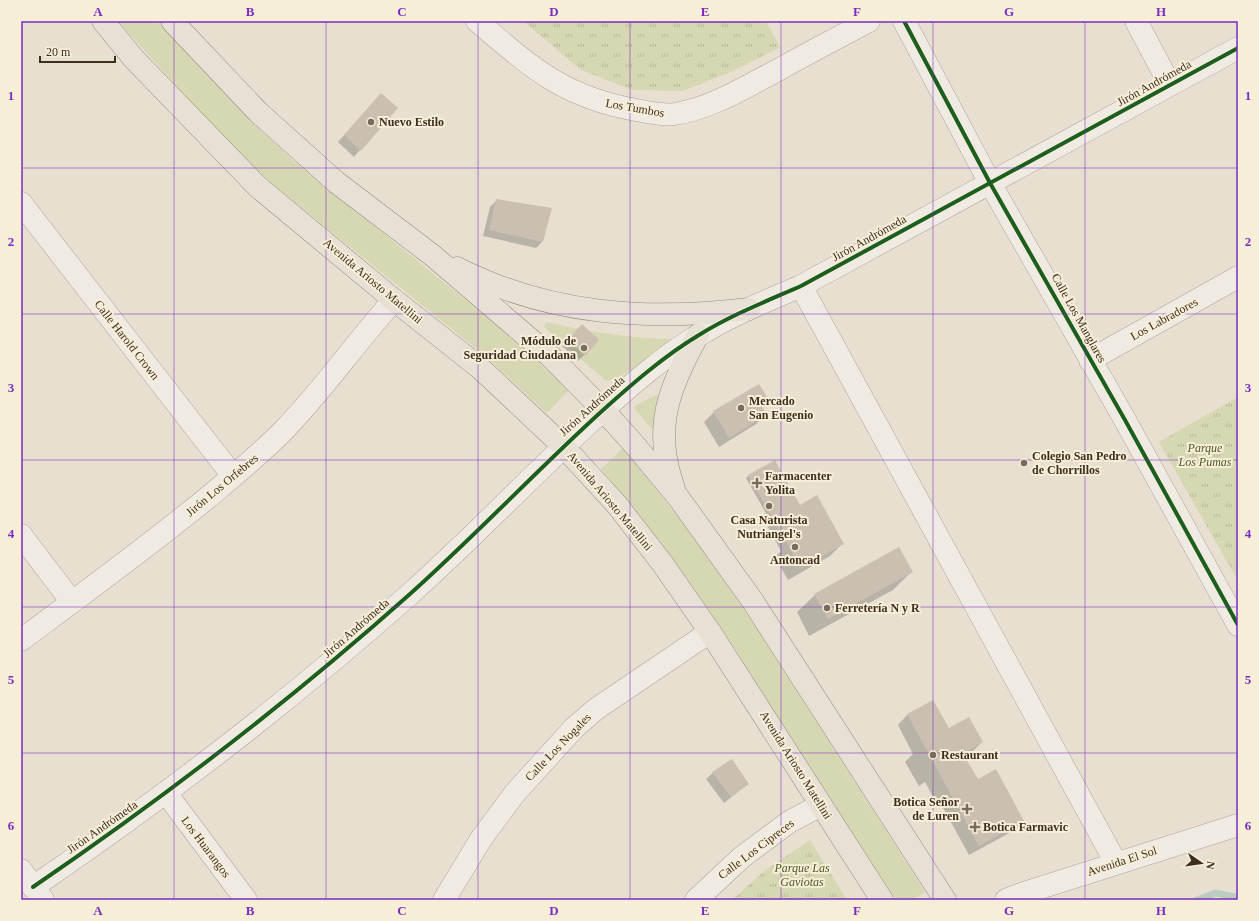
<svg xmlns="http://www.w3.org/2000/svg" width="1259" height="921" font-family="Georgia,serif">
<style>
.grass{fill:#d6d7b3}
.park{fill:url(#park-tufts)}
.shadow{fill:#0003}
.lines{fill:none;stroke-linecap:round;stroke-linejoin:round}
.stream{stroke:#bcccc2;stroke-width:7}
.building{fill:#cbbfb2}
.minor-casing{stroke:#ada599;stroke-width:23}
.major-casing{stroke:#928b80;stroke-width:23}
.minor{stroke:#efebe3;stroke-width:22}
.major{stroke:#e6e1d4;stroke-width:22}
.cycleway-casing{stroke:#f7eed8;stroke-width:6}
.cycleway{stroke:#1b5e20;stroke-width:4}
.grid{fill:none;stroke:#7b2cbf;stroke-width:1;stroke-opacity:0.55}
.poi-dot{fill:#786c5e;stroke:#f7eed8;stroke-width:1.5}
.labels{text-anchor:middle;dominant-baseline:central;stroke-width:4;stroke-linejoin:round;paint-order:stroke}
.street-label{font-size:12px;fill:#3d2e20;stroke:#f7eed8}
.poi-label{font-size:12px;font-weight:bold;fill:#3d2e20;stroke:#f7eed8;text-anchor:start}
.park-label{font-size:12px;font-style:italic;fill:#4d5a26;stroke:#f7eed8}
.neatline{fill:none;stroke:#7b2cbf;stroke-width:1.5}
.grid-label{font-size:13px;text-anchor:middle;font-weight:bold;fill:#7b2cbf}
</style>
<defs>
<pattern id="park-tufts" width="24" height="20" patternUnits="userSpaceOnUse"><rect width="24" height="20" fill="#d6d7b3"/><path d="M3 7l-1-3M5 7V3M7 7l1-3M15 17l-1-3M17 17v-4M19 17l1-3" fill="none" stroke="#b9b99a"/></pattern>
</defs>
<rect width="100%" height="100%" fill="#e7e0d1"/>
<g class="grass">
<path d="M118,21H157L253,123L295,162L503,330L569,390L547,413L483,354L272,184L201,113Z"/>
<path d="M546,322C590,332 633,339 679,339L680,344L612,380H605L544,327Z"/>
<path d="M670,388L656,431L651,428L633,407Z"/>
<path d="M623,448L699,543L767,644L925,892L911,900H896L818,782L738,653L676,563L601,469Z"/>
</g>
<g class="park">
<path d="M523,21H766L780,47L733,71L683,91L632,90L581,70Z"/>
<path d="M1238,397V581L1159,442Z"/>
<path d="M810,840L847,900H732L764,871Z"/>
</g>
<g class="shadow">
<path d="M381,94L360,150L354,157L338,142Z"/>
<path d="M497,200L542,242L536,248L483,236L490,207Z"/>
<path d="M582,326L584,355L578,361L562,346Z"/>
<path d="M758,385L768,400L761,407L766,415L756,424L719,447L704,422L714,412Z"/>
<path d="M749,475L799,506L843,543L830,556L788,580L775,557L781,551L768,527L772,524L746,478Z"/>
<path d="M911,572L893,590L809,636L797,612L815,595Z"/>
<path d="M933,701L949,730L982,742L965,759L976,779L1023,821L1013,831L969,855L941,804L938,806L925,782L919,786L905,762L913,754L898,725L907,715Z"/>
<path d="M713,773L748,784L724,803L706,779Z"/>
</g>
<g class="lines">
<path class="stream" d="M1197,900L1216,893L1238,898"/>
</g>
<g class="building">
<path d="M381,93L398,108L361,151L344,135Z"/>
<path d="M496,199L552,208L543,242L489,230Z"/>
<path d="M582,324L599,340L585,356L568,339Z"/>
<path d="M759,384L769,400L761,405L767,415L729,438L713,411Z"/>
<path d="M775,460L800,505L817,495L844,544L801,568L748,475Z"/>
<path d="M899,547L913,572L828,619L814,594Z"/>
<path d="M933,700L949,728L969,717L983,742L963,754L978,779L996,769L1024,821L979,846L907,714Z"/>
<path d="M732,759L749,784L731,797L712,772Z"/>
</g>
<g class="lines">
<defs>
<g id="minor">
<path d="M477,21C531,67 563,97 636,110C648,112 662,116 675,114C712,108 745,87 778,70C808,53 839,37 869,21"/>
<path d="M904,21L990,183L1125,420L1238,625"/>
<path d="M1136,21L1170,85"/>
<path d="M21,203L233,476"/>
<path d="M801,286L1116,863"/>
<path d="M1090,360L1238,277"/>
<path d="M21,535L72,602"/>
<path d="M21,640C83,594 146,548 206,499C231,478 257,457 281,433C322,392 355,343 394,300"/>
<path d="M166,793L246,900"/>
<path d="M21,870L43,900"/>
<path d="M33,887C165,797 291,700 410,594C476,535 537,470 602,411C632,384 664,356 699,335C731,315 767,301 801,286L1238,48"/>
<path d="M444,900L481,839L515,793L574,728L596,709L710,632"/>
<path d="M696,900L742,857L789,822L821,805"/>
<path d="M1006,900L1021,894L1238,825"/>
</g>
<g id="major">
<path d="M103,21L134,59L258,187L394,300L480,368L563,446L617,505L662,563L710,632L882,900"/>
<path d="M172,21L258,112L336,182L432,255L551,357L603,410L633,443L678,497L752,600L945,900"/>
<path d="M457,268C549,315 648,321 749,309"/>
<path d="M674,488C652,429 669,387 698,335"/>
</g>
</defs>
<use href="#minor" class="minor-casing"/>
<use href="#major" class="major-casing"/>
<use href="#minor" class="minor"/>
<use href="#major" class="major"/>
<defs>
<g id="cycleway">
<path d="M904,21L990,183L1125,420L1238,625"/>
<path d="M33,887C165,797 291,700 410,594C476,535 537,470 602,411C632,384 664,356 699,335C731,315 767,301 801,286L1238,48"/>
</g>
</defs>
<use href="#cycleway" class="cycleway-casing"/>
<use href="#cycleway" class="cycleway"/>
</g>
<path class="grid" d="M174,21V900M326,21V900M478,21V900M630,21V900M781,21V900M933,21V900M1085,21V900M21,168H1238M21,314H1238M21,460H1238M21,607H1238M21,753H1238"/>
<g class="poi-dot">
<circle cx="371" cy="122" r="4"/>
<circle cx="584" cy="348" r="4"/>
<circle cx="741" cy="408" r="4"/>
<circle cx="1024" cy="463" r="4"/>
<path d="M755 477h4v4h4v4h-4v4h-4v-4h-4v-4h4z"/>
<circle cx="769" cy="506" r="4"/>
<circle cx="795" cy="547" r="4"/>
<circle cx="827" cy="608" r="4"/>
<circle cx="933" cy="755" r="4"/>
<path d="M965 803h4v4h4v4h-4v4h-4v-4h-4v-4h4z"/>
<path d="M973 821h4v4h4v4h-4v4h-4v-4h-4v-4h4z"/>
</g>
<g class="labels">
<g class="street-label">
<text transform="translate(1154 83) rotate(-29)">Jirón Andrómeda</text>
<text transform="translate(635 108) rotate(10)">Los Tumbos</text>
<text transform="translate(869 238) rotate(-29)">Jirón Andrómeda</text>
<text transform="translate(373 281) rotate(40)">Avenida Ariosto Matellini</text>
<text transform="translate(1079 318) rotate(61)">Calle Los Manglares</text>
<text transform="translate(1164 319) rotate(-29)">Los Labradores</text>
<text transform="translate(127 340) rotate(52)">Calle Harold Crown</text>
<text transform="translate(592 406) rotate(-42)">Jirón Andrómeda</text>
<text transform="translate(222 485) rotate(-40)">Jirón Los Orfebres</text>
<text transform="translate(610 501) rotate(50)">Avenida Ariosto Matellini</text>
<text transform="translate(356 628) rotate(-41)">Jirón Andrómeda</text>
<text transform="translate(558 747) rotate(-46)">Calle Los Nogales</text>
<text transform="translate(796 765) rotate(58)">Avenida Ariosto Matellini</text>
<text transform="translate(102 827) rotate(-35)">Jirón Andrómeda</text>
<text transform="translate(206 847) rotate(53)">Los Huarangos</text>
<text transform="translate(756 849) rotate(-37)">Calle Los Cipreces</text>
<text transform="translate(1122 861) rotate(-18)">Avenida El Sol</text>
</g>
<g class="poi-label">
<text x="379" y="122">Nuevo Estilo</text>
<text x="576" y="341" text-anchor="end">Módulo de<tspan x="576" dy="14">Seguridad Ciudadana</tspan></text>
<text x="749" y="401">Mercado<tspan x="749" dy="14">San Eugenio</tspan></text>
<text x="1032" y="456">Colegio San Pedro<tspan x="1032" dy="14">de Chorrillos</tspan></text>
<text x="765" y="476">Farmacenter<tspan x="765" dy="14">Yolita</tspan></text>
<text x="769" y="520" text-anchor="middle">Casa Naturista<tspan x="769" dy="14">Nutriangel's</tspan></text>
<text x="795" y="560" text-anchor="middle">Antoncad</text>
<text x="835" y="608">Ferretería N y R</text>
<text x="941" y="755">Restaurant</text>
<text x="959" y="802" text-anchor="end">Botica Señor<tspan x="959" dy="14">de Luren</tspan></text>
<text x="983" y="827">Botica Farmavic</text>
</g>
<g class="park-label">
<text x="1205" y="448">Parque<tspan x="1205" dy="14">Los Pumas</tspan></text>
<text x="802" y="868">Parque Las<tspan x="802" dy="14">Gaviotas</tspan></text>
</g>
</g>
<rect width="1259" height="921" fill="none" stroke="#f7eed8" stroke-width="44"/>
<g transform="translate(1201 863) rotate(103)" stroke="#f7eed8" stroke-width="3" paint-order="stroke">
<path d="M0-3L7 15L0 10L-7 15Z" fill="#3d2e20"/>
<text y="-6" font-size="11" font-weight="bold" text-anchor="middle" fill="#3d2e20">N</text>
</g>
<path d="M40 56v6h75v-6" fill="none" stroke="#3d2e20" stroke-width="2"/>
<text x="46" y="56" font-size="12" fill="#3d2e20" stroke="#f7eed8" stroke-width="3" paint-order="stroke">20 m</text>
<rect x="22" y="22" width="1215" height="877" class="neatline"/>
<g class="grid-label">
<text x="98" y="16">A</text>
<text x="250" y="16">B</text>
<text x="402" y="16">C</text>
<text x="554" y="16">D</text>
<text x="705" y="16">E</text>
<text x="857" y="16">F</text>
<text x="1009" y="16">G</text>
<text x="1161" y="16">H</text>
<text x="11" y="100">1</text>
<text x="1248" y="100">1</text>
<text x="11" y="246">2</text>
<text x="1248" y="246">2</text>
<text x="11" y="392">3</text>
<text x="1248" y="392">3</text>
<text x="11" y="538">4</text>
<text x="1248" y="538">4</text>
<text x="11" y="684">5</text>
<text x="1248" y="684">5</text>
<text x="11" y="830">6</text>
<text x="1248" y="830">6</text>
<text x="98" y="915">A</text>
<text x="250" y="915">B</text>
<text x="402" y="915">C</text>
<text x="554" y="915">D</text>
<text x="705" y="915">E</text>
<text x="857" y="915">F</text>
<text x="1009" y="915">G</text>
<text x="1161" y="915">H</text>
</g>
</svg>
